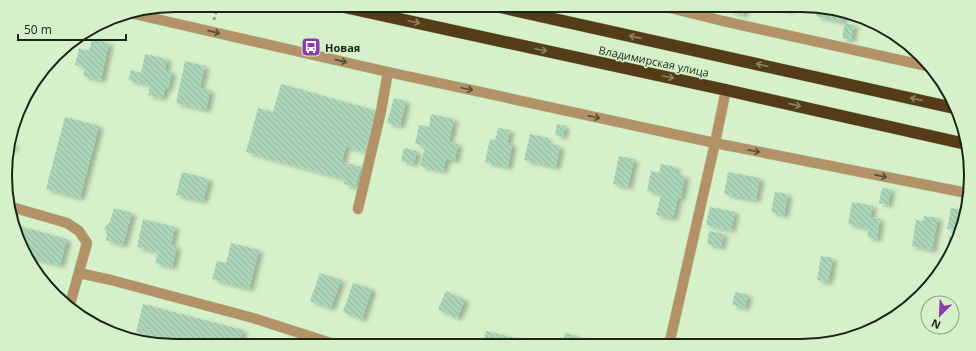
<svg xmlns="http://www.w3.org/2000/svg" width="976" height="351" font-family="'Open Sans',sans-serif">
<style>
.building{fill:url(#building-back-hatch);filter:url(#shadow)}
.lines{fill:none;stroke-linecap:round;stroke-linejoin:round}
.minor-casing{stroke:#b4ccaa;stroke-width:11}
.highway-casing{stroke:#b4ccaa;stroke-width:13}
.path{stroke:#85997c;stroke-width:2.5;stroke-dasharray:3 3;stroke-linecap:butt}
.minor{stroke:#b29266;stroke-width:10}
.highway{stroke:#543c16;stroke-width:12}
.oneway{stroke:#88845e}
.oneway2{stroke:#575136}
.labels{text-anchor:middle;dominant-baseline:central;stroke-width:3;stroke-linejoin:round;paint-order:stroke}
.poi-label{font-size:11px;font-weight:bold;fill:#1b2516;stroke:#d6f1ca;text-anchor:start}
.street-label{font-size:11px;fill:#1b2516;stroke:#d6f1ca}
.rim{fill:none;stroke:#1b2516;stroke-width:2}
</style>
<defs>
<pattern id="building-back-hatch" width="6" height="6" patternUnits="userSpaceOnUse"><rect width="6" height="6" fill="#abd5b9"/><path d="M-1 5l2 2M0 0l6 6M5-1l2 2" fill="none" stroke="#93b79e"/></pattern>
<filter id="shadow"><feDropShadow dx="4.5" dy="2.5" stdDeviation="2" flood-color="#0004"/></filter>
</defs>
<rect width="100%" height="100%" fill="#d6f1ca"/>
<g class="building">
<path d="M731,5H746L743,15L729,11Z"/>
<path d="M768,5H792L790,11Z"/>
<path d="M818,7L845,11L847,12L844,15L842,22L816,16Z"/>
<path d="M845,23L854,25L851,40L842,38Z"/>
<path d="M874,25L885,31H884L873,28Z"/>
<path d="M92,39L109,43L101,80L83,76L85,67L75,65L79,48L89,51Z"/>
<path d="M145,54L167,59L165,70L172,72L168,89L165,88L163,98L148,95L150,85L128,80L131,70L141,73Z"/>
<path d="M185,61L205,66L200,88L210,90L206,110L176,103Z"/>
<path d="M281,84L377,111L366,152L346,146L342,162L361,167L355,187L344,184L345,179L246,152L258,108L273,112Z"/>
<path d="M394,98L406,101L400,126L387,123Z"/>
<path d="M431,114L454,119L449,142L458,144L455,160L446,159L443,171L420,166L425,146L415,144L419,125L429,127Z"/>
<path d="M65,117L99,126L80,198L46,189Z"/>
<path d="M557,124L565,126L563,137L555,135Z"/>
<path d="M498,128L510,130L507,143L512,144L508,167L485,162L490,139L495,140Z"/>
<path d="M530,134L548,138L547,143L560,146L556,167L524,160Z"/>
<path d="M10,143H11L14,145V147L12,150H9L8,149Z"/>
<path d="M404,148L417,151L414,164L401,161Z"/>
<path d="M619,156L634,159L628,187L613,184Z"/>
<path d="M661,164L676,167L675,173L685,176L681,198L678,197L673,218L656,215L661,194L647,191L651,171L659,173Z"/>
<path d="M182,172L209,179L203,201L176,195Z"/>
<path d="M728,172L760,178L756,200L724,194Z"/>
<path d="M882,188L891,189L888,205L879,203Z"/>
<path d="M775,192L788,194L784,215L771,212Z"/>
<path d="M852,202L873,206L870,217L880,219L877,239L867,237L869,228L848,224Z"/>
<path d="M710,207L735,212L731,230L706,225Z"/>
<path d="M114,208L132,213L123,245L106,240L107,234L104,228L110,222Z"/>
<path d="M951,208L963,210L959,231L947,229Z"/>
<path d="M924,216L938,218L932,250L912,246L916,220L923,221Z"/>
<path d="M143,219L175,227L171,245L177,247L172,267L155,263L158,252L137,247Z"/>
<path d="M15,225L67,239L60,265L28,257Z"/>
<path d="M709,231L724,234L721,247L707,244Z"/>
<path d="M949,236L958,238L952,250L947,249Z"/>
<path d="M231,243L259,250L249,289L212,279L217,261L226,263Z"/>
<path d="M821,256L833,258L828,282L817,280Z"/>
<path d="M320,273L341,280L331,308L310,301Z"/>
<path d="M353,283L372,289L362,319L343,312Z"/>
<path d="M446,291L465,300L457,318L438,309Z"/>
<path d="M735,292L748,295L745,308L732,305Z"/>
<path d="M143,304L243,330L239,346H189L136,332Z"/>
<path d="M486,331L527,341L526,345H483Z"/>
<path d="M565,333L577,336L575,345H562Z"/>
<path d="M608,342L618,344V345H607Z"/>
</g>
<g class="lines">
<defs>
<g id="minor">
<path d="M658,5L723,21L927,66"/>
<path d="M130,13L388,72L715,143L967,193"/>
<path d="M8,206L67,223L79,231L87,243L69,308"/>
<path d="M358,209L381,111L388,72"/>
<path d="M79,273L111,280L253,318L340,346"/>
<path d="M669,345L715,143L726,90"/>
</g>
<g id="highway">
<path d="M335,5L726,90L966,144"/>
<path d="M491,5L954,108"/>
</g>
</defs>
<use href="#minor" class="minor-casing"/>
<use href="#highway" class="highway-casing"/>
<path class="path" d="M214,20L218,5"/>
<use href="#minor" class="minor"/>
<use href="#highway" class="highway"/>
</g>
<defs><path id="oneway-shaft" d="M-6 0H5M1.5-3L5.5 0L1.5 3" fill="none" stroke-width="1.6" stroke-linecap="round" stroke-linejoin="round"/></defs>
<g class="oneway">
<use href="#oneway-shaft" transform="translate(414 22) rotate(12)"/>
<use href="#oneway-shaft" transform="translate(635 37) rotate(-167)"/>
<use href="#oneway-shaft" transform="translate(541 50) rotate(12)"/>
<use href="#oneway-shaft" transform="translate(762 65) rotate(-167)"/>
<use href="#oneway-shaft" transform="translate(668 77) rotate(12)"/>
<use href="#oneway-shaft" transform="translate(916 99) rotate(-167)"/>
<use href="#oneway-shaft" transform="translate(795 105) rotate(13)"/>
</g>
<g class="oneway2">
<use href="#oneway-shaft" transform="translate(214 32) rotate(13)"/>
<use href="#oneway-shaft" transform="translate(341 61) rotate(13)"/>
<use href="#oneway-shaft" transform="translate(467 89) rotate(12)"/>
<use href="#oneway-shaft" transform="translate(594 117) rotate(12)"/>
<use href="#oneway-shaft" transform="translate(754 151) rotate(11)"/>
<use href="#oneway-shaft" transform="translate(881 176) rotate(11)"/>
</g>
<defs>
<symbol id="bus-square" viewBox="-11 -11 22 22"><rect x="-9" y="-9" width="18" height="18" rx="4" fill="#8d3cab" stroke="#d6f1ca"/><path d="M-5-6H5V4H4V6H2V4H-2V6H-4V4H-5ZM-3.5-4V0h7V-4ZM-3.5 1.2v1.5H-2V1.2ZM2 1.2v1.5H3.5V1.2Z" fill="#fff"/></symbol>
</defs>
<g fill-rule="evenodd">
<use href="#bus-square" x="300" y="36" width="22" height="22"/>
</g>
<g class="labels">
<g class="poi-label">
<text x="325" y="47">Новая</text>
</g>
<g class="street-label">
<text transform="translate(654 61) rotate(12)">Владимирская улица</text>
</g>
</g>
<path d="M0 0H976V351H0ZM175 12H801A163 163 0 0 1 964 175V176A163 163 0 0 1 801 339H175A163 163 0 0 1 12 176V175A163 163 0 0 1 175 12Z" fill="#d6f1ca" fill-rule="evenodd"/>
<path class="rim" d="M175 12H801A163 163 0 0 1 964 175V176A163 163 0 0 1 801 339H175A163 163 0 0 1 12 176V175A163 163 0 0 1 175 12Z"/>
<g transform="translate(940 315) rotate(204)"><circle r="19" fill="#d6f1ca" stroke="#8b9f82"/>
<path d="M0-3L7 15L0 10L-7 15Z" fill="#8d3cab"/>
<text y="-6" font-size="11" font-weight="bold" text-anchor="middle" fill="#1b2516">N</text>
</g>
<path d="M18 34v6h108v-6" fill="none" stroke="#1b2516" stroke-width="2"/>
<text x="24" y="34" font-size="12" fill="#1b2516" stroke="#d6f1ca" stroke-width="3" paint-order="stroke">50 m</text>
</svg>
